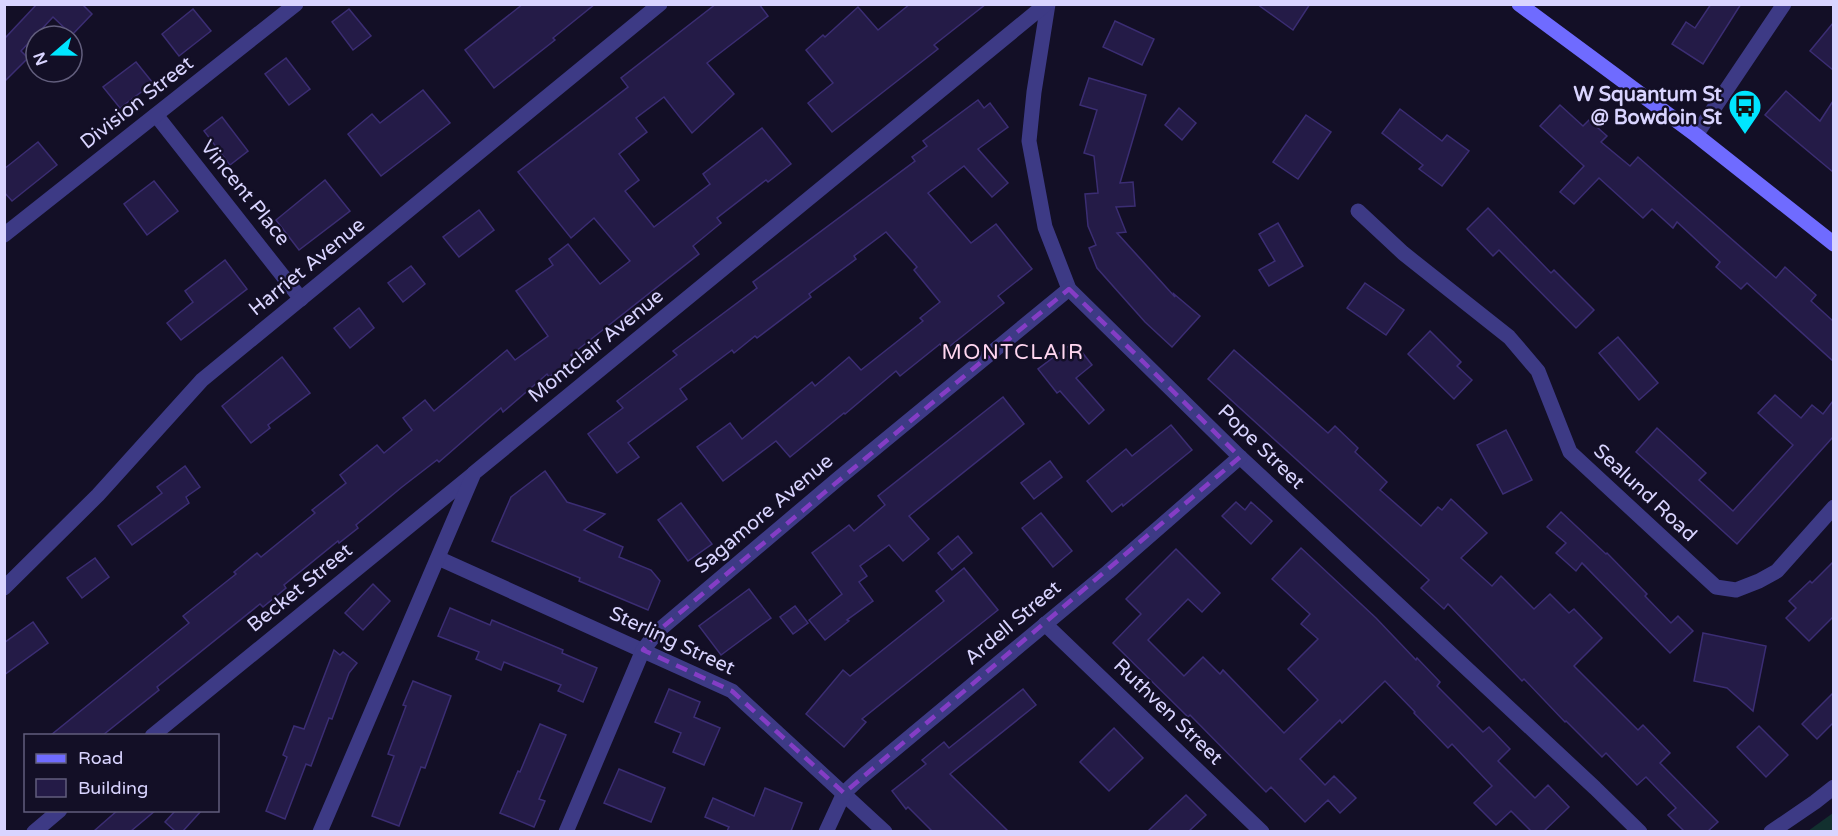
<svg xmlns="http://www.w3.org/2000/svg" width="1838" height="836" font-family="'Varela Round',sans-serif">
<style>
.green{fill:#12302f}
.building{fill:#241b47;stroke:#3b2d73;stroke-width:1.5}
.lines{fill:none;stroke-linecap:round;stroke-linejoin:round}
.minor{stroke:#3d3a85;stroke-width:15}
.secondary{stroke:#6f6bff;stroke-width:15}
.marked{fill:none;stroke:#843dc5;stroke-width:4.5;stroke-dasharray:12 8;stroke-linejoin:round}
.labels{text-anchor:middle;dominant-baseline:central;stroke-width:5;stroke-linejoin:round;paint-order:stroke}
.poi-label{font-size:20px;font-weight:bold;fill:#d9d4ff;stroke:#130f26;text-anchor:end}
.street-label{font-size:20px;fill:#d9d4ff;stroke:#130f26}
.neighbourhood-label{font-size:21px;letter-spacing:1.5px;fill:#ffd6f0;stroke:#130f26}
</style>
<rect width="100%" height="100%" fill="#130f26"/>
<path class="green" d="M1833,813V831H1808Z"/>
<g class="building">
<path d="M37,4H82L92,14L72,35L53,17L21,51L28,58L4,82V36L6,37Z"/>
<path d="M523,4H595L553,38L555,40L494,88L465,50Z"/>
<path d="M716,4H759L768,16L707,63L734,94L692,133L664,97L636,118L647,132L619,154L639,180L625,191L654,227L710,184L703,174L762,128L791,164L768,182L766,180L717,218L721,223L693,246L699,254L571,355L574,358L549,377L547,374L503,412L501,408L439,462L437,460L402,487L356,525L358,528L339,543L338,541L284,585L286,588L263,607L260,604L157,687L159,690L103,735H51L189,623L183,616L236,574L234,572L257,553L261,557L315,513L312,510L346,483L340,475L377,445L384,453L412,430L403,418L425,400L434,411L507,350L515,360L548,336L516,291L553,265L549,259L568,244L600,284L630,261L594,218L571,238L518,172L628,87L621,78Z"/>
<path d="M910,4H986L934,45L938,49L832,132L808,103L833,83L806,50L823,35L825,37L858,7L878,30Z"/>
<path d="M1257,4H1310L1293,30Z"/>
<path d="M1711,4H1741L1703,64L1672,44L1686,22L1695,28Z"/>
<path d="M193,9L211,31L179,56L162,34Z"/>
<path d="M349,9L371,36L353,50L332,22Z"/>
<path d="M1115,21L1154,39L1142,65L1103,47Z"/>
<path d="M1833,23V70L1810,51Z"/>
<path d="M286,58L310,89L289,105L265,74Z"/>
<path d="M136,62L153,83L120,108L103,87Z"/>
<path d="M1089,78L1146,95L1120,183L1133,182L1135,206L1116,207L1126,232L1117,233L1175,297L1174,294L1200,316L1172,347L1145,322L1097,268L1089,248L1096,245L1088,226L1085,194L1098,193L1094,156L1084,153L1097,110L1080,105Z"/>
<path d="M423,90L450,123L381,176L348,134L372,114L380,123Z"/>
<path d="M1786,91L1820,121L1833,101V172L1765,115Z"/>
<path d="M978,100L984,108L990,103L1008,127L978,149L1008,183L992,197L964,166L928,193L971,243L996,224L1032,269L998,296L1004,303L945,350L940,344L900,376L896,371L845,414L844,413L790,457L776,441L723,481L697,447L730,423L742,439L812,382L815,386L849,357L861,370L923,321L920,318L940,302L914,270L917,267L886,232L854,256L856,259L809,294L811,297L757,338L755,336L734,353L732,350L680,389L687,399L628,443L639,457L617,473L588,434L623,408L617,401L677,355L673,351L757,288L753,282L915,161L912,157L927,146L923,141Z"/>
<path d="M1560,105L1583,126L1589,120L1607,136L1601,142L1630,166L1638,157L1776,278L1785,267L1816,295L1811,301L1833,321V361L1747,283L1741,289L1716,267L1720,262L1677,222L1673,228L1652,209L1643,218L1599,178L1574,204L1560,192L1584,166L1540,126Z"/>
<path d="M1179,108L1196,123L1182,140L1165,125Z"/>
<path d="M1400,109L1442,141L1447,135L1469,151L1442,186L1419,169L1423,165L1382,133Z"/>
<path d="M1306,115L1331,132L1298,179L1273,162Z"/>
<path d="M222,117L248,151L230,165L204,131Z"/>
<path d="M38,142L57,165L12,201L4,192V169Z"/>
<path d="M325,180L350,211L299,250L276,220Z"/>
<path d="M154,181L178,211L147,235L124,204Z"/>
<path d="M1488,208L1551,273L1554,270L1594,310L1576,328L1499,250L1493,256L1467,229Z"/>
<path d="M479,210L494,230L459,257L443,237Z"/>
<path d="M1278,223L1303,266L1269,286L1259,270L1275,261L1259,234Z"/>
<path d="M225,260L247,289L181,340L167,323L193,302L185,291Z"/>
<path d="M411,266L425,284L403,302L388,283Z"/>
<path d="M1365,283L1404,310L1386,335L1347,308Z"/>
<path d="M359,308L374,328L350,348L334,328Z"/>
<path d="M1430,331L1461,362L1457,366L1472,380L1454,399L1408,354Z"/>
<path d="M1618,337L1658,383L1639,400L1599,353Z"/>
<path d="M1074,342L1092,365L1076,378L1104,410L1089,424L1060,391L1057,393L1038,369Z"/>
<path d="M1234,350L1328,433L1335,426L1358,448L1355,452L1387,482L1380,490L1421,526L1438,507L1442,510L1451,499L1487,533L1461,558L1492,586L1501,576L1534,609L1550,594L1569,613L1574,609L1602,638L1574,666L1638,730L1643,725L1670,753L1660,763L1718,822L1708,831H1684L1668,815L1676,808L1646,777L1637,785L1606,753L1602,757L1566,721L1565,722L1524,679L1522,681L1448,604L1444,609L1421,588L1429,580L1208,379Z"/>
<path d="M282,357L310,393L268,425L270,428L251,443L222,406Z"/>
<path d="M1775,395L1801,418L1812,405L1823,414L1833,401V437L1737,544L1636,452L1657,428L1706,473L1699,480L1733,511L1793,445L1758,413Z"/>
<path d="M1003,397L1024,424L909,516L929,539L903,561L889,545L860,566L867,576L859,582L873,601L847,620L849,621L825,640L809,620L842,594L812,553L849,525L854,531L885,505L878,496Z"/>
<path d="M1171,425L1192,450L1123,506L1122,504L1112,512L1087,481L1126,449L1132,456Z"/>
<path d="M1506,430L1532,480L1503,494L1477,445Z"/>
<path d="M1050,461L1062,477L1034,499L1021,483Z"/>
<path d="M185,466L200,487L186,497L189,503L132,545L118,526L162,493L157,487Z"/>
<path d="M545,471L567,502L605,514L584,530L623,547L619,557L651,570L660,581L648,610L579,581L580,578L492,541L511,497Z"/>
<path d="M1236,502L1245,510L1251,502L1272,521L1251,544L1222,516Z"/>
<path d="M681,503L712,544L688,561L658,520Z"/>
<path d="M1561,512L1606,554L1607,553L1647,594L1645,596L1671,623L1678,616L1693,631L1670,653L1582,563L1576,571L1556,553L1566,543L1547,527Z"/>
<path d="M1041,513L1072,551L1053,567L1022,528Z"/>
<path d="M958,536L972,553L952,570L938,553Z"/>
<path d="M1301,548L1376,618L1416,660L1417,658L1440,682L1437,686L1483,732L1489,727L1510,749L1498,761L1535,798L1548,785L1569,807L1544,831H1531L1511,811L1496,825L1474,803L1492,786L1452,744L1448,748L1414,713L1415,712L1385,681L1342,723L1340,720L1300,759L1325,785L1334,776L1356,798L1340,813L1328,800L1305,822L1271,787L1266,792L1190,715L1188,717L1113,643L1141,614L1126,599L1176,549L1220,593L1202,612L1188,599L1148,640L1184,676L1203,657L1220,674L1223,670L1284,733L1318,700L1288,669L1318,639L1301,624L1310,614L1272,579Z"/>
<path d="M95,558L109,577L82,598L67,578Z"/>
<path d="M1833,562V617L1809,641L1786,618L1796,608L1789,601L1810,581L1812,583Z"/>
<path d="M964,568L998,610L862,719L866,722L844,747L806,714L843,670L850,676L944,601L936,591Z"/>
<path d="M373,584L390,601L363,630L345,613Z"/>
<path d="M749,589L771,618L721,655L699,626Z"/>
<path d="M795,606L808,623L793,634L780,617Z"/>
<path d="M450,608L490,625L492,620L563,650L562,653L597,668L583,702L558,691L561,685L504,662L501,670L476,659L479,652L438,636Z"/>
<path d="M33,622L48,643L4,675V643Z"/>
<path d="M1703,633L1766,646L1753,711L1727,688L1694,681Z"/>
<path d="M334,650L340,655L343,652L357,663L349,673L332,719L329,718L311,766L306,764L285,819L266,811L287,757L283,755L294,726L304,729Z"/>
<path d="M413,681L451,696L425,768L421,767L399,826L372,816L394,756L388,754L406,706L403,705Z"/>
<path d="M669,689L700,702L694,717L720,728L704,765L673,752L681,733L655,722Z"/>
<path d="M1023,689L1036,705L950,774L1008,831H932L908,807L906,809L892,791L926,764L922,760L944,742L949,748Z"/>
<path d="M1833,693V723L1817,739L1802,724Z"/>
<path d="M540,724L566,735L539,799L545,801L534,827L500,813L518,771L520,772Z"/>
<path d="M1759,726L1788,755L1766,777L1737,747Z"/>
<path d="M1114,728L1143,758L1109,791L1080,762Z"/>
<path d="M619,769L665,788L651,822L604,803Z"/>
<path d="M765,788L802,803L791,831H727L729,827L705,817L713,798L754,816Z"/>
<path d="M1186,795L1206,815L1189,831H1148Z"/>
<path d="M118,810H156L131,831H94Z"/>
<path d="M176,810H202L183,831H175L165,822Z"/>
</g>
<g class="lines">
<g class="minor">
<path d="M1048,4L1034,92L1029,141L1045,227L1069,289L1240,457L1595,788L1640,832"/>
<path d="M156,115L301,299"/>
<path d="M1696,135L1784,4"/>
<path d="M1358,211L1403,253L1509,337L1538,371L1570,452L1716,587L1736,590L1759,581L1777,571L1834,507"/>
<path d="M4,235L296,4"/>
<path d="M438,558L732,691L885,832"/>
<path d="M4,588L98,495L202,380L660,4"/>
<path d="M1045,624L1262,832"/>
<path d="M152,736L472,475"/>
<path d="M34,832L60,810"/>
<path d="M320,832L474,473L1046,4"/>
<path d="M566,832L643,650L658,631L839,478L1069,289"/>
<path d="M826,832L844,793L858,780L1108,572L1240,457"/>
<path d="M1771,832L1815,802L1834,787"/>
</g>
<path class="secondary" d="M1519,4L1696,135L1834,244"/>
</g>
<path class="marked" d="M1069,289L1240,457L844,793L732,691L643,650L658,631Z"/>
<defs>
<symbol id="bus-pin" viewBox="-11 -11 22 30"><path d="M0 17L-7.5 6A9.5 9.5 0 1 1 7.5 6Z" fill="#00e5ff" stroke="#130f26"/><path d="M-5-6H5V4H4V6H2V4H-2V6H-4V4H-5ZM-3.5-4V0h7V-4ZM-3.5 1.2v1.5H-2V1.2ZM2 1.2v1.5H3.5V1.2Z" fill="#111"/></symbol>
</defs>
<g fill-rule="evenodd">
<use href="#bus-pin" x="1726" y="87" width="38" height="52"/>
</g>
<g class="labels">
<g class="poi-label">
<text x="1722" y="95">W Squantum St<tspan x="1722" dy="23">@ Bowdoin St</tspan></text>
</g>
<g class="street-label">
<text transform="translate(137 103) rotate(-38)">Division Street</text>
<text transform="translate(245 193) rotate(51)">Vincent Place</text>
<text transform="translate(307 267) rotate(-39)">Harriet Avenue</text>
<text transform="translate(596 346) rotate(-39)">Montclair Avenue</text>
<text transform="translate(1261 447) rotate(44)">Pope Street</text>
<text transform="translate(1645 493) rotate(43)">Sealund Road</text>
<text transform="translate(764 514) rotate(-40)">Sagamore Avenue</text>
<text transform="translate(300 588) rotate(-39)">Becket Street</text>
<text transform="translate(1013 623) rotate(-40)">Ardell Street</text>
<text transform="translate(672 641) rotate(25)">Sterling Street</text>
<text transform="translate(1168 712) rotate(44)">Ruthven Street</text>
</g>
<g class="neighbourhood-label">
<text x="1013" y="352">MONTCLAIR</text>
</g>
</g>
<rect width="1838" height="836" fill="none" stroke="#d9d4ff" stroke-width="12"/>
<rect x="24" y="734" width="195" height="78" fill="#130f26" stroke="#625e7d" stroke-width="1.5"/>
<rect x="36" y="754" width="30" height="9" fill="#6f6bff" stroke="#625e7d" stroke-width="1.5"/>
<text x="78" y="764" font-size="18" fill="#d9d4ff">Road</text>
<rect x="36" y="779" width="30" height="18" fill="#241b47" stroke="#625e7d" stroke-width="1.5"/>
<text x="78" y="794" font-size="18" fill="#d9d4ff">Building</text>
<g transform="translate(54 54) rotate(250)"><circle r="28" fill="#130f26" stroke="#625e7d" stroke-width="1.5"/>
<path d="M0-4.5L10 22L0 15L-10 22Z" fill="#00e5ff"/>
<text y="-9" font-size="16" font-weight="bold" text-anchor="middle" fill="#d9d4ff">N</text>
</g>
</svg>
